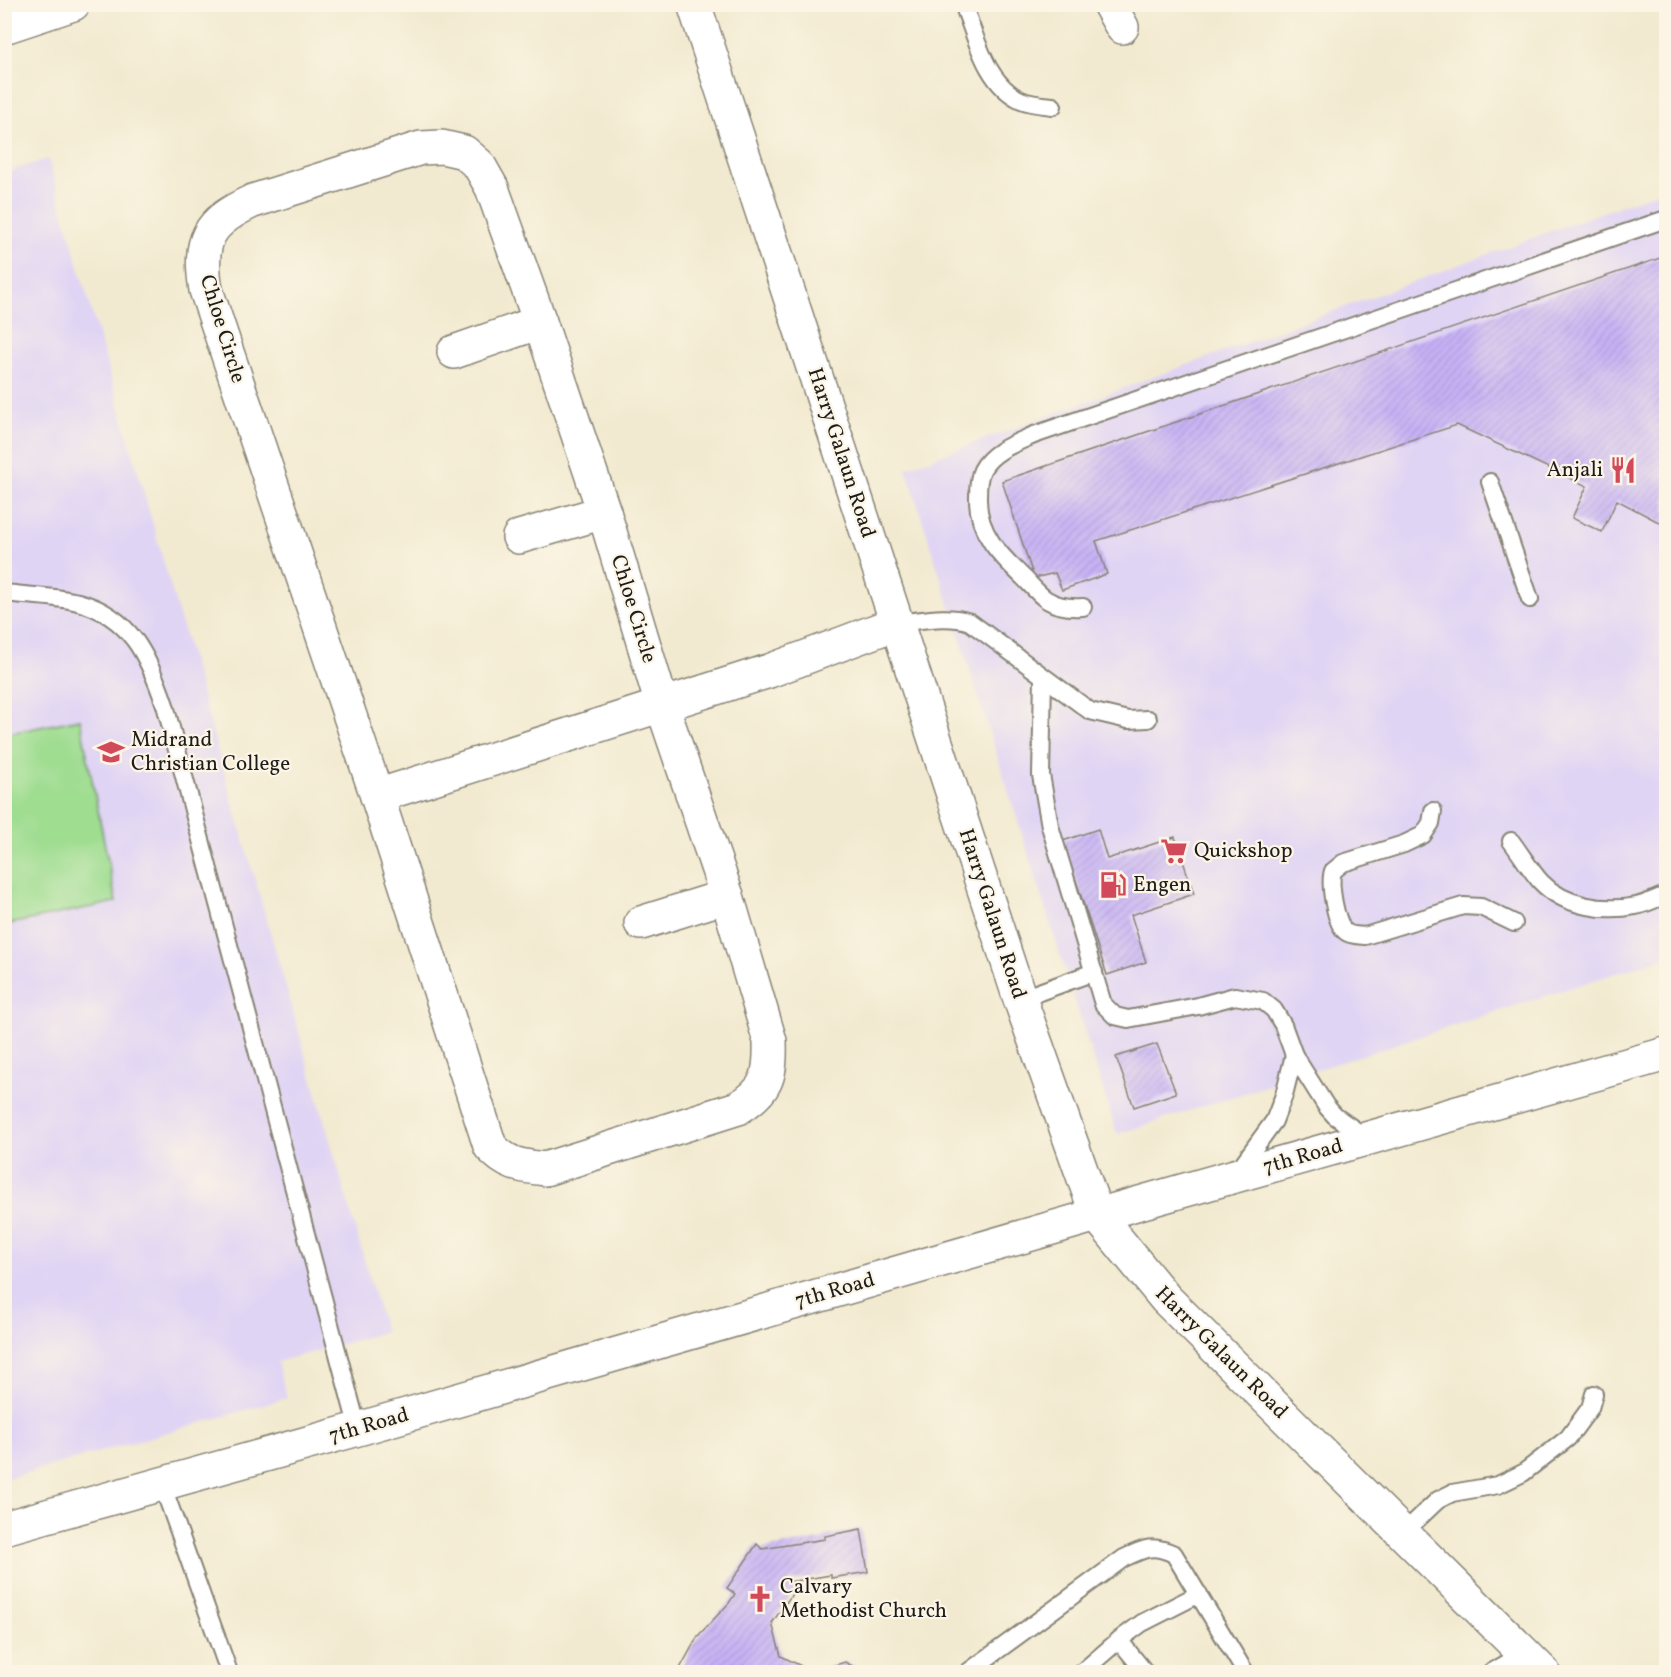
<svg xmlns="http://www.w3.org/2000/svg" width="1671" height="1677" font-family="Vollkorn,serif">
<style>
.built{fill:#e0d4f4}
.pitch{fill:#9fdd91;stroke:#5e7c56;stroke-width:1.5}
.building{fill:url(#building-hatch)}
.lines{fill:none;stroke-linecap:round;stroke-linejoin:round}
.service-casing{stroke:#878376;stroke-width:20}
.minor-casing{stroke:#878376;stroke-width:36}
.tertiary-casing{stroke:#878376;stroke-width:36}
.secondary-casing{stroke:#878376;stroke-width:36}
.service{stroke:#fff;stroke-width:16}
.minor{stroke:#fff;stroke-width:33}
.tertiary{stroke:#fff;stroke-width:33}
.secondary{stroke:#fff;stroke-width:33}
.labels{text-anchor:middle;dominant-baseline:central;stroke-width:4.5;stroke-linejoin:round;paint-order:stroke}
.street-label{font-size:21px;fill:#1c1c1c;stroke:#fcf5e5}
.poi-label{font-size:21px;fill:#1c1c1c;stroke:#fcf5e5;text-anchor:start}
</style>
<defs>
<pattern id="building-hatch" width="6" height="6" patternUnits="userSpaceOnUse" patternTransform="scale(1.5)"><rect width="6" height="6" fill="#c6b2f6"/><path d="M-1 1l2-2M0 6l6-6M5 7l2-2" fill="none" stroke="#aa98d2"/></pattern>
</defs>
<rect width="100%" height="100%" fill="#fcf5e5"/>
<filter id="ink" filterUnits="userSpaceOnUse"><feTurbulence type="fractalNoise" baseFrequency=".0167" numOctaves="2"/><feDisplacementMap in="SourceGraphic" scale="12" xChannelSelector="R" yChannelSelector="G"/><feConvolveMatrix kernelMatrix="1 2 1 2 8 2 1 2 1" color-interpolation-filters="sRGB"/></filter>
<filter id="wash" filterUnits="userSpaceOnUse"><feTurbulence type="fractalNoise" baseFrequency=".008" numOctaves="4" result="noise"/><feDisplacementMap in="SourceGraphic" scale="24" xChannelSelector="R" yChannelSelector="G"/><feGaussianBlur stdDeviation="1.35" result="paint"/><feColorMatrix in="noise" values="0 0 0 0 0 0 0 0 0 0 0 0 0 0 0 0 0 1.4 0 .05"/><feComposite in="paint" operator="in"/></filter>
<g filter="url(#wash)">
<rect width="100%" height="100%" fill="#f2ead0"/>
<g class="built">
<path d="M48,159L385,1332L277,1362L287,1398L5,1479L4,173Z"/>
<path d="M1666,189V957L1117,1134L906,468Z"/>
</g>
<path class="pitch" d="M80,719L116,902L5,925V734Z"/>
<g id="blocks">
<g class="building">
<path d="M1666,256V526L1617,500L1602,532L1572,518L1587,486L1457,425L1096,541L1107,574L1062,590L1055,573L1034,578L1002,481Z"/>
<path d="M1098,829L1107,859L1175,837L1194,894L1131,915L1146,962L1107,975L1063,841Z"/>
<path d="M1157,1044L1176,1093L1134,1107L1116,1057Z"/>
<path d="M861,1529L868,1572L831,1578V1575L789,1582L797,1587L772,1623L781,1656L813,1672L845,1662L864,1672H678L698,1636L729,1603L735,1594L727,1588L757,1544L762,1549L825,1539V1536Z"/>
</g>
</g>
</g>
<g filter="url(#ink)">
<use href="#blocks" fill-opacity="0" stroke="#878376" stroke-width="1.5"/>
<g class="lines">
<defs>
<g id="service">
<path d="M963,4C976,37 986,84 1021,100C1030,104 1043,105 1053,106"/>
<path d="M1490,482L1530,599"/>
<path d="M4,593C28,596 55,596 78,602C131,616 149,658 165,705L358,1429"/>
<path d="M1083,607C1071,608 1059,607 1047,600C1039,595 1031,585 1024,578C1000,555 977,533 978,497C978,489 978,478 982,470C992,451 1016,443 1034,435L1666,219"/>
<path d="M897,623C920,621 947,614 970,622L1090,711L1128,720L1148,719"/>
<path d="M1043,677L1041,775L1050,826L1103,1004L1115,1016L1128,1019L1198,1006L1235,996L1263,1001L1274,1010L1283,1025L1294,1055L1326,1106L1335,1116L1367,1138"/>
<path d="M1433,811L1431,823L1423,835L1404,844L1343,863L1333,871C1329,883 1335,924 1346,932C1351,936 1358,935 1365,936L1463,906L1481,907L1514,923"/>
<path d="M1511,841C1521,854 1530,870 1541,882C1565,907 1604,912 1636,906C1646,904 1657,898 1666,895"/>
<path d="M1020,999L1094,972"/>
<path d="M1236,1173L1274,1121L1284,1095L1294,1055"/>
<path d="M162,1484L229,1672"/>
<path d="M1402,1534L1438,1500L1452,1493L1498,1485L1523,1473L1568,1438L1590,1408L1594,1394"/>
<path d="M1119,1640L1145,1672"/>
<path d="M968,1672L1124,1558C1145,1548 1153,1544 1174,1554L1245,1672"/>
<path d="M1082,1672L1119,1640L1142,1623L1199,1594"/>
<path d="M1492,1672L1523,1654"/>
</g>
<g id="minor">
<path d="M1109,4L1122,27"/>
<path d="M4,27L73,4"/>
<path d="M442,147L464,152L479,165L492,188L540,322L604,512L662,705L727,896L770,1041C771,1075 768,1090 738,1108L545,1169C520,1166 507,1165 490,1146L377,796L206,290C198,240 207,222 253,201L421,148Z"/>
<path d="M454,352L540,322"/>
<path d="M519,537L604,512"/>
<path d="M377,796L769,671L897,623"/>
<path d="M641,923L727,896"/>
</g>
<path id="tertiary" d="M4,1528L358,1429L1097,1215L1666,1054"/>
<path id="secondary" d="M694,4L1020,999L1097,1215L1166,1299L1543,1672"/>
</defs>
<use href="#service" class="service-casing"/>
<use href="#minor" class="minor-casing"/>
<use href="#tertiary" class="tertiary-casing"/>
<use href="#secondary" class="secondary-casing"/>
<use href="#service" class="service"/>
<use href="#minor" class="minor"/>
<use href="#tertiary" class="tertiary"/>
<use href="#secondary" class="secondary"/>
</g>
</g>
<defs>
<symbol id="restaurant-bare" viewBox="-9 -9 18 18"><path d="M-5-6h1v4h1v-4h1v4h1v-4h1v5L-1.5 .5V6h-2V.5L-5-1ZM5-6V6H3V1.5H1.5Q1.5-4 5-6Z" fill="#d1495b" stroke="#fcf5e5" stroke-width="2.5" paint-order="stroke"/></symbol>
<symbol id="school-bare" viewBox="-9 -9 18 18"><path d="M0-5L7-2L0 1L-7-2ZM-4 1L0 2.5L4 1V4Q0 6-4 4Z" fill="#d1495b" stroke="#fcf5e5" stroke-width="2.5" paint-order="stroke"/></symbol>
<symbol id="supermarket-bare" viewBox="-9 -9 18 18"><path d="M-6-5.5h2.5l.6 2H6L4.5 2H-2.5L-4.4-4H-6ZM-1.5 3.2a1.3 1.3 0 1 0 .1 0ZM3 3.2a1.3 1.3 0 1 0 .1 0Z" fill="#d1495b" stroke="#fcf5e5" stroke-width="2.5" paint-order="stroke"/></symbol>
<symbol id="fuel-bare" viewBox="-9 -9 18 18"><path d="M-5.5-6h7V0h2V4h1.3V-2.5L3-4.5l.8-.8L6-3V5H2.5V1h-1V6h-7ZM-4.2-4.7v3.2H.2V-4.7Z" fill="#d1495b" stroke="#fcf5e5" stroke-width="2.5" paint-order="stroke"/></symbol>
<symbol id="church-bare" viewBox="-9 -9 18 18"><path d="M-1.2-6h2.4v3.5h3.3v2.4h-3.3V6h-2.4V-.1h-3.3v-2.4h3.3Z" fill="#d1495b" stroke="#fcf5e5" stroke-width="2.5" paint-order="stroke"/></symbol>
</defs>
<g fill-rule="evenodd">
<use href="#restaurant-bare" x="1604" y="451" width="38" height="38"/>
<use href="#school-bare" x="92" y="733" width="38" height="38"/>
<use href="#supermarket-bare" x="1155" y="832" width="38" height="38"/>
<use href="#fuel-bare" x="1094" y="866" width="38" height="38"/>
<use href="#church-bare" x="741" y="1580" width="38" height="38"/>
</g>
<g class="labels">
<g class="street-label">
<text transform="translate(222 329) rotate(73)">Chloe Circle</text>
<text transform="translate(841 453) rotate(72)">Harry Galaun Road</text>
<text transform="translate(633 609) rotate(73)">Chloe Circle</text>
<text transform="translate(992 914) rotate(72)">Harry Galaun Road</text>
<text transform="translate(1303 1157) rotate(-16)">7th Road</text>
<text transform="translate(835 1291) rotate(-16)">7th Road</text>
<text transform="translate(1221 1353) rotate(45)">Harry Galaun Road</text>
<text transform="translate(369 1426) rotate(-16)">7th Road</text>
</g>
<g class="poi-label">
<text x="1603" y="470" text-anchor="end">Anjali</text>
<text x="131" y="740">Midrand<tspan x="131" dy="24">Christian College</tspan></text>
<text x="1194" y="851">Quickshop</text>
<text x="1133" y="885">Engen</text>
<text x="780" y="1587">Calvary<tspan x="780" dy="24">Methodist Church</tspan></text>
</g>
</g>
<rect width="1671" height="1677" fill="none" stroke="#fcf5e5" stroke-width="24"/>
</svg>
